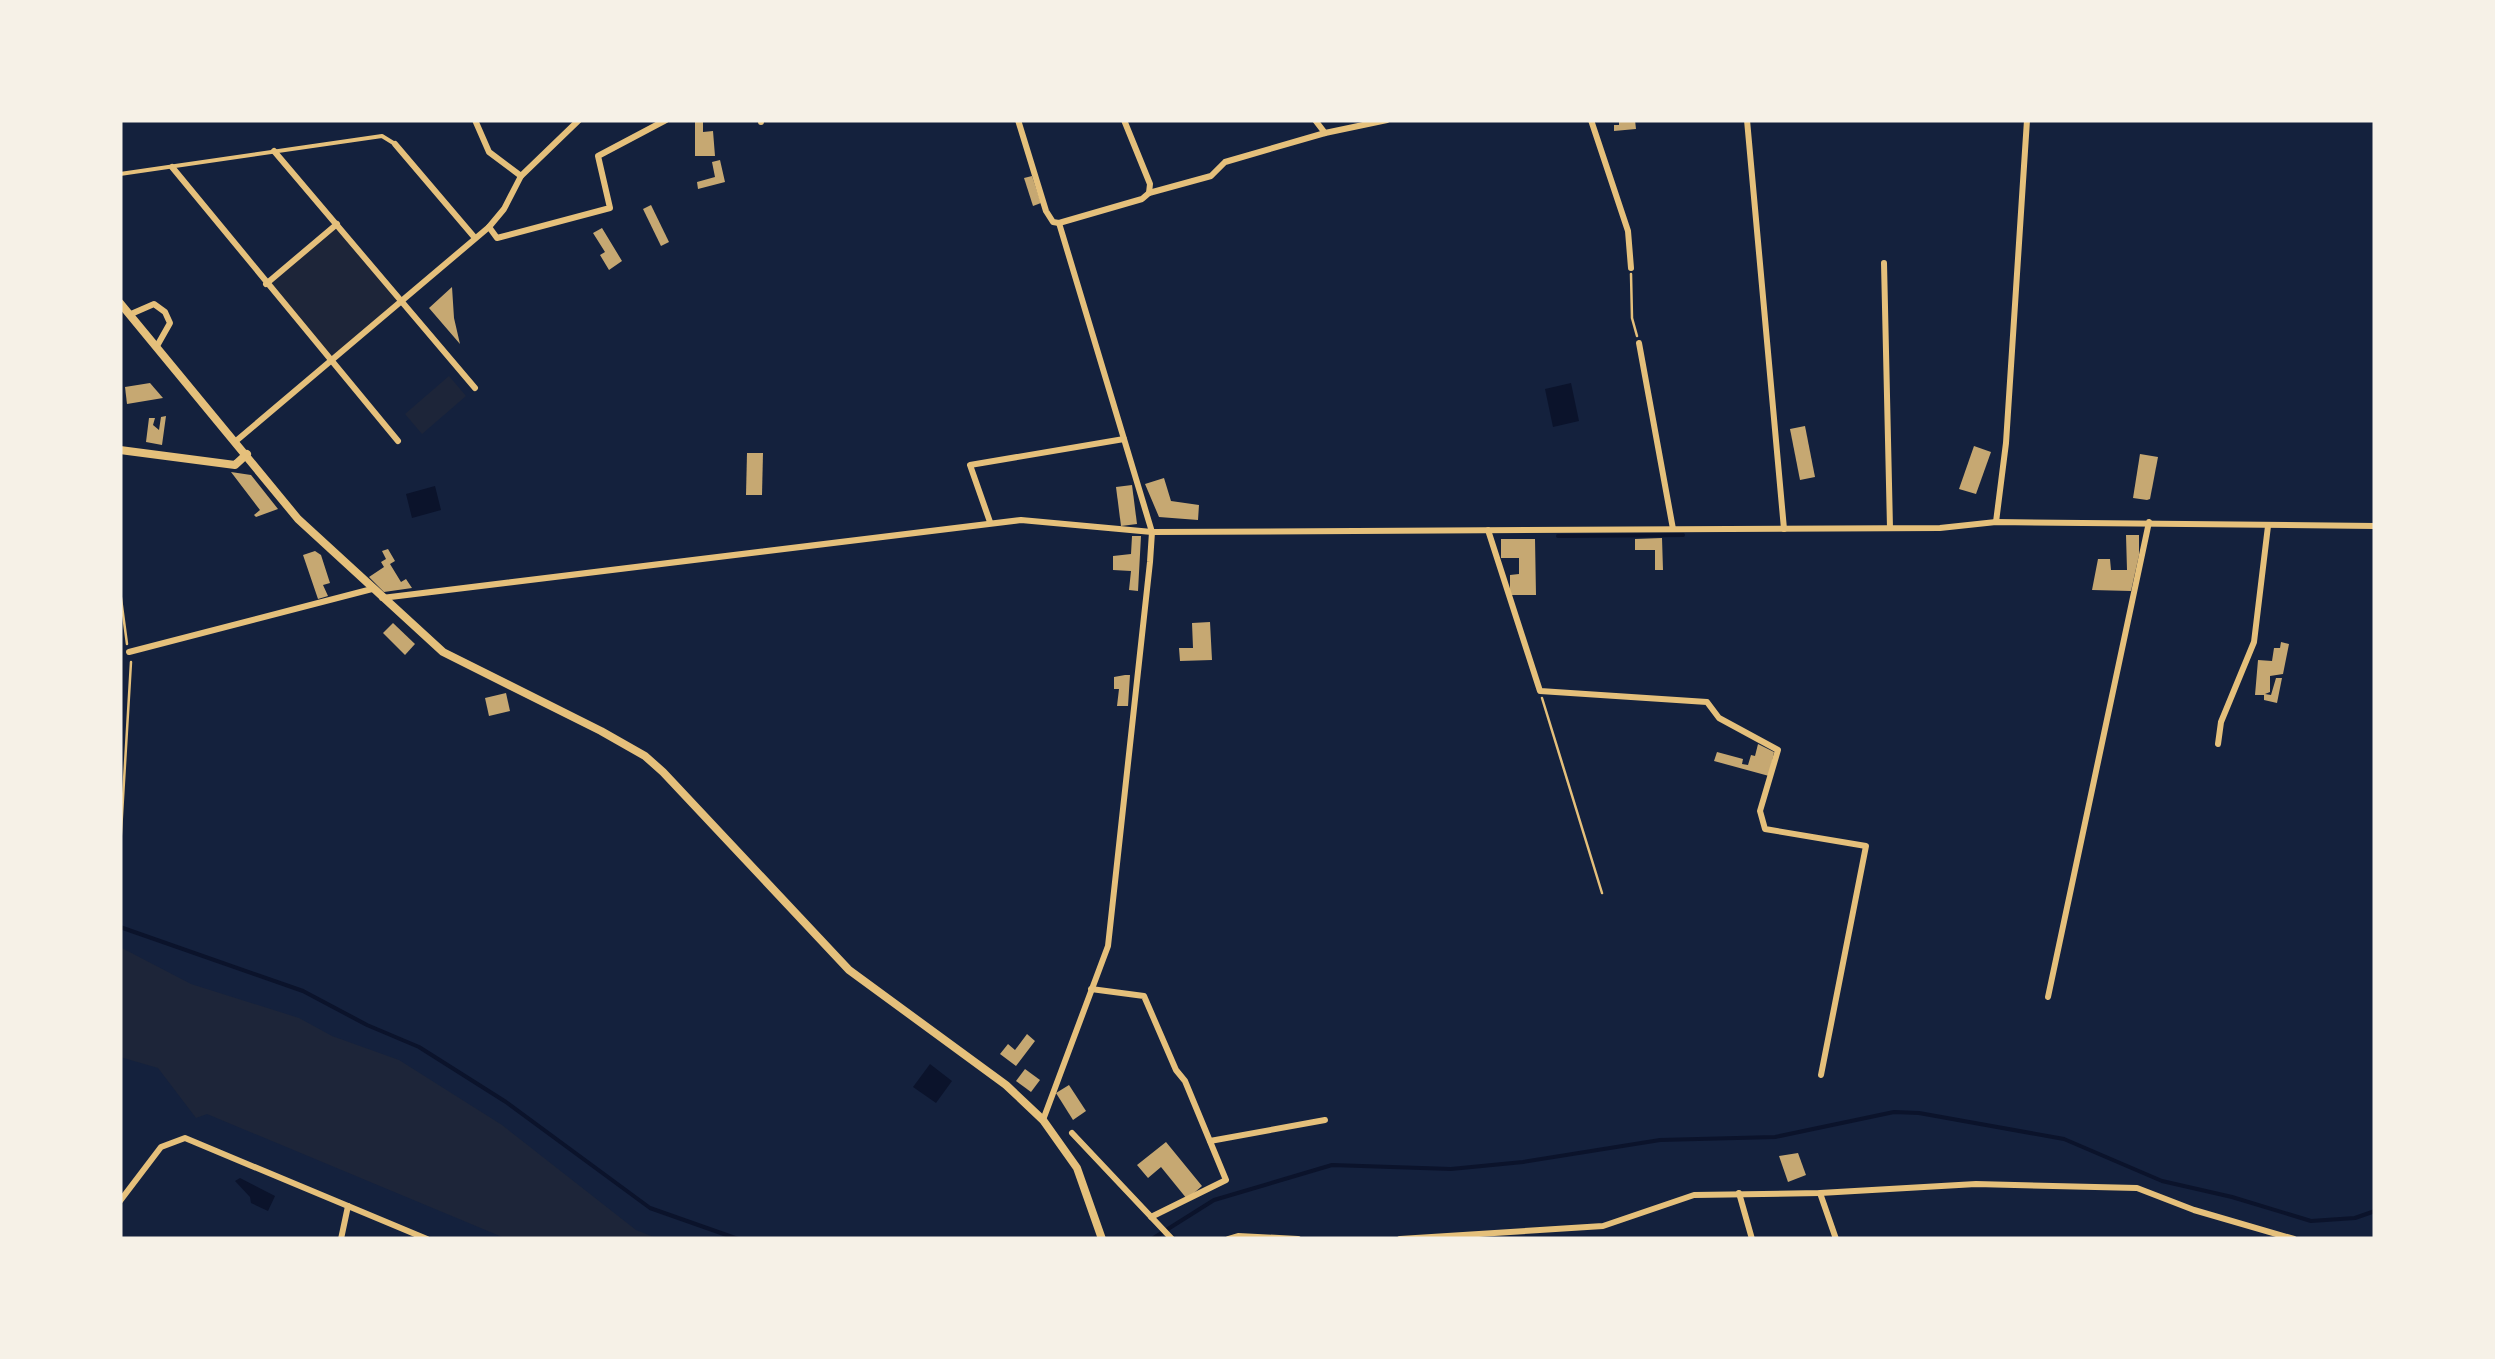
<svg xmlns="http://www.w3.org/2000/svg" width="2495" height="1359" font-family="Figtree,sans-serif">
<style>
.green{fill:#1d2539}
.water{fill:#0b132b}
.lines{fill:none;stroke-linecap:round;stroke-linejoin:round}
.stream{stroke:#0b132b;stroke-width:4}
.building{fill:#c6a872}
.path{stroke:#e5c07b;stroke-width:2.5}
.pedestrian{stroke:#e5c07b;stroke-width:4}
.minor{stroke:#e5c07b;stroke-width:6}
.tertiary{stroke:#e5c07b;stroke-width:8}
</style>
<rect width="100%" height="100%" fill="#14213d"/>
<g class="green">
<path d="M337,224L401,300L331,360L266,284Z"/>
<path d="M449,376L466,396L422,434L405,414Z"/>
<path d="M120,947L191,984L299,1018L332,1036L399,1060L502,1125L636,1230L659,1239H507L207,1114L196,1118L158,1068L120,1057Z"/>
</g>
<g class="water">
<path d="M1571,383L1579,421L1553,427L1545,389Z"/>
<path d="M435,486L441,510L412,518L406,494Z"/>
<path d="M930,1064L952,1081L936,1103L913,1087Z"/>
<path d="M240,1178L275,1196L268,1211L251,1203L250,1197L235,1181Z"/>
</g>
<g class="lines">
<g class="stream">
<path d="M1558,536L1683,535"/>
<path d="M120,927L303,991L367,1025L419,1047L506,1102L650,1208L738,1239"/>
<path d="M1152,1239L1214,1200L1332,1165L1451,1169L1523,1162L1660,1140L1775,1137L1894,1112L1919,1113L2064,1139L2162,1181L2232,1197L2311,1221L2355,1218L2375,1211"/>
</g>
</g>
<g class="building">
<path d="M1619,120H1635L1636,129L1614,131V125H1619Z"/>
<path d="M695,121H703V132L713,131L715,156H695Z"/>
<path d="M720,160L725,182L698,189L697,182L715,177L712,162Z"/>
<path d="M1032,176L1041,203L1033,206L1024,178Z"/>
<path d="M651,205L669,242L661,246L643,209Z"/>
<path d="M602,228L622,261L609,270L600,255L605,252L593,233Z"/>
<path d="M452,287L454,318L460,344L429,308Z"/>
<path d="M150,383L163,398L127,404L125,387Z"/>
<path d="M166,416L162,445L146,442L149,418H155L153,425L159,430L161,417Z"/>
<path d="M1805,426L1815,477L1800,480L1790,429Z"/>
<path d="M1974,446L1991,452L1976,494L1959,489Z"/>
<path d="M747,453H763L762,495H746Z"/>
<path d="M2140,454L2158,457L2150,499L2147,500L2133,498Z"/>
<path d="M231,472L251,475L278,509L256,517L254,515L260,510Z"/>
<path d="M1164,478L1171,501L1199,505L1198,520L1159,517L1145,484Z"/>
<path d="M1132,485L1137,524L1121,526L1116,487Z"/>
<path d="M2126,535H2139V555L2131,591L2092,590L2098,559H2110L2111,570H2127Z"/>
<path d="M1132,536H1141L1138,591L1129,590L1131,571L1113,570V556L1131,554Z"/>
<path d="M1662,538L1663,570H1655V550H1635V539Z"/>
<path d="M1501,539H1535L1536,595H1510V575L1519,574V558H1501Z"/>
<path d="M388,549L395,561L390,564L401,582L406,579L412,588L384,592L369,577L384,567L381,562L386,559L382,551Z"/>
<path d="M315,551L321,555L330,583L323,585L328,596L318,599L303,555Z"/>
<path d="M1210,622L1212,660L1180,661L1179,648H1193L1192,623Z"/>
<path d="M393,623L415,644L405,655L383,633Z"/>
<path d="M2281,642L2289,644L2283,674L2270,676V692L2265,694L2271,695L2276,678H2282L2277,703L2264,700V695H2255L2258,660L2272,661L2274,648H2280Z"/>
<path d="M1125,675H1130L1128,706H1117L1119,689H1114V677Z"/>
<path d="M506,693L510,711L489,716L485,698Z"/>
<path d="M1758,744L1774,752L1769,776L1714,761L1717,752L1743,759L1742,764L1748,765L1751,755L1755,756Z"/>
<path d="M1027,1034L1035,1041L1016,1066L1000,1054L1008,1044L1015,1050Z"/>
<path d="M1025,1069L1040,1080L1031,1092L1016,1081Z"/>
<path d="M1069,1085L1086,1111L1073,1120L1056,1093Z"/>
<path d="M1166,1142L1202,1186L1187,1199L1161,1167L1148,1178L1137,1165Z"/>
<path d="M1798,1153L1806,1175L1788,1182L1779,1156Z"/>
</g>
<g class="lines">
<g class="path">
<path d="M1631,274L1632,318L1637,336"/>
<path d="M120,591L127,644"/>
<path d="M1542,698L1602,893"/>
<path d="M120,849L131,662"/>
</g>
<path class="pedestrian" d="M120,174L382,136L395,144"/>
<g class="minor">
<path d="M475,120L489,152L521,176L579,120"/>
<path d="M761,120V122"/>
<path d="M1018,120L1046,211L1053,222L1059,223"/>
<path d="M1315,120L1325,133"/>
<path d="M1591,120L1628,231L1631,268"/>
<path d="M1747,120L1784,529"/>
<path d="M395,144L475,238"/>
<path d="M274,151L475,388"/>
<path d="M172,167L398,441"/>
<path d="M1149,193L1211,176L1225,162L1325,133L1387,120"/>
<path d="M489,227L497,238L610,208L598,156L666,120"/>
<path d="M1884,263L1890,528"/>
<path d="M266,284L337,224"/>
<path d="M131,314L154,304L165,312L170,323L157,346"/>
<path d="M1639,343L1673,529"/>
<path d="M236,441L489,227L504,209L521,176"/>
<path d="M990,522L970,465L1124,439"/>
<path d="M1996,522L2006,443L2027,120"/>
<path d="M1488,530L1540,691L1707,702L1719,718L1778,750L1760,811L1765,829L1866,846L1821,1075"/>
<path d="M382,598L1021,520L1152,532L1940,528L1996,522L2375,526"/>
<path d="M129,652L372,589"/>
<path d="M2218,744L2221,722L2254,642L2268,526"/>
<path d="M1091,989L1144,996L1176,1070L1185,1081L1226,1180L1151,1217"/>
<path d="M2048,997L2149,522"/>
<path d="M1043,1120L1108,946L1150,562L1152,532L1059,223L1142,199L1149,193L1150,184L1124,120"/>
<path d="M1072,1133L1172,1239"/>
<path d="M1210,1141L1325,1120"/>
<path d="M1739,1193L1752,1239"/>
<path d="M1820,1193L1836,1239"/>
<path d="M120,1201L161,1147L185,1138L427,1239"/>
<path d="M341,1239L348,1206"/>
<path d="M1228,1239L1238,1236L1298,1239"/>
<path d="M1400,1239L1603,1226L1694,1195L1820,1193L1976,1184L2137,1188L2194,1210L2294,1239"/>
</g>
<g class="tertiary">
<path d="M120,303L298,519L443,652L601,731L645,756L663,772L849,970L1006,1085L1043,1120L1077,1168L1102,1239"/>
<path d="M120,450L235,465L247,454"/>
</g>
</g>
<rect width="2495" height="1359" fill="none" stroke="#f6f1e7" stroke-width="245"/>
</svg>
